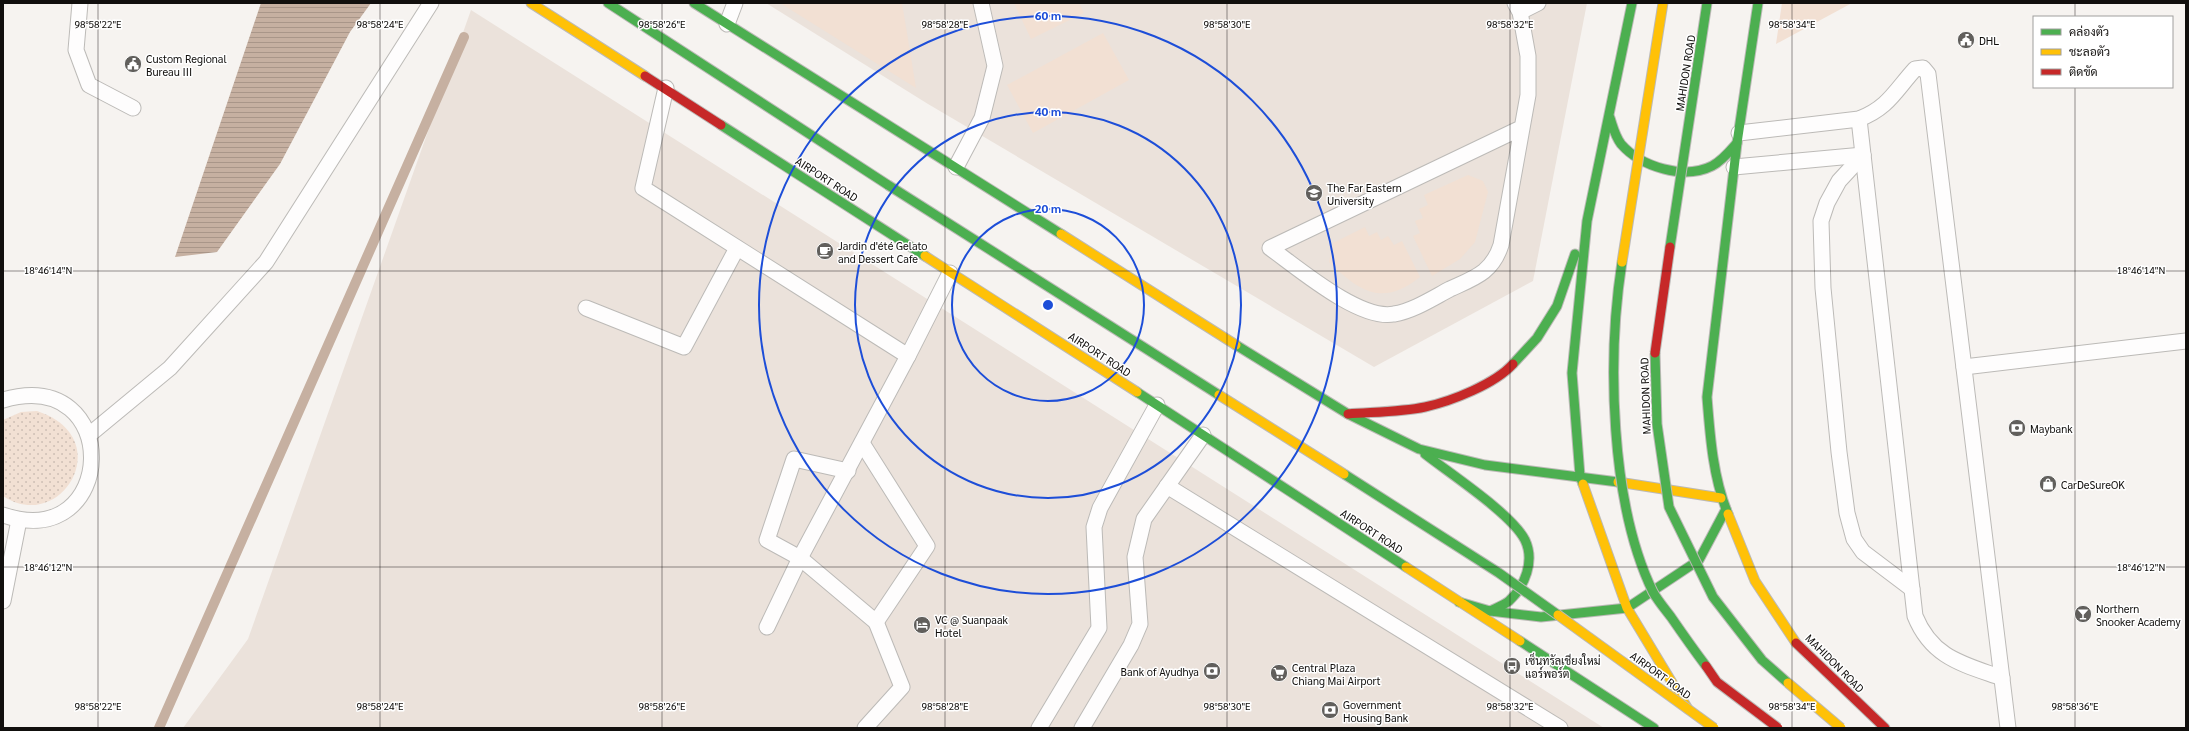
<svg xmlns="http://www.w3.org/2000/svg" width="2189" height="731" font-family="Georgia,Sarabun,serif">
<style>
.built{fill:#ebe2db}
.grass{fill:#f2e0d3}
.park{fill:url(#park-dots)}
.water{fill:url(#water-rules)}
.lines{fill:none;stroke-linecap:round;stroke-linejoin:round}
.stream{stroke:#c6b0a1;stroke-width:10}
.lane-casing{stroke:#bcbab7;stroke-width:17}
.fast-casing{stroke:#bcbab7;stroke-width:11}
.slow-casing{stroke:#bcbab7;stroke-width:11}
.jam-casing{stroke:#bcbab7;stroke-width:11}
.lane{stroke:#fefdfd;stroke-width:15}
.fast{stroke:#4caf50;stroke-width:9}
.slow{stroke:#ffc107;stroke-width:9}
.jam{stroke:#c62828;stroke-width:9}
.fast-bridge-casing{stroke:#bcbab7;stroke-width:11;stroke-linecap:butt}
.slow-bridge-casing{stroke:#bcbab7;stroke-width:11;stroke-linecap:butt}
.jam-bridge-casing{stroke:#bcbab7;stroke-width:11;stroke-linecap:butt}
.fast-bridge{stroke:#4caf50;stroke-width:9}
.slow-bridge{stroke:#ffc107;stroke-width:9}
.jam-bridge{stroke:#c62828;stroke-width:9}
.ticks{fill:none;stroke:#110f0d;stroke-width:1;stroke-opacity:0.45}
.ring{fill:none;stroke:#1d4ed8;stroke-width:2}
.labels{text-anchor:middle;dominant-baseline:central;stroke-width:3;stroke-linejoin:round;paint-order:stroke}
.poi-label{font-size:11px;fill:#110f0d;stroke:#fff;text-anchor:start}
.street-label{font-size:11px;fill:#110f0d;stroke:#fff}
.ticks-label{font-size:10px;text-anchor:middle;fill:#110f0d;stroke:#fff;stroke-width:3;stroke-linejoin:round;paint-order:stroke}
.centre{fill:#1d4ed8;stroke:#fff;stroke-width:2}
.ring-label{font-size:12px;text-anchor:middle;font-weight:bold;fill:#1d4ed8;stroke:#fff;stroke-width:3;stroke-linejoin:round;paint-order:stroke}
</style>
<defs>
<pattern id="park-dots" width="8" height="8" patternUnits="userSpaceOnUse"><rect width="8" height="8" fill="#f2e0d3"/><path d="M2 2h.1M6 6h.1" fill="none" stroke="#cebfb4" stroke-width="1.8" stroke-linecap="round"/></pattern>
<pattern id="water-rules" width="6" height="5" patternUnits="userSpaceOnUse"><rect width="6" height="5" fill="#c6b0a1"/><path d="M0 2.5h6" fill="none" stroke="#a99689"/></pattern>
</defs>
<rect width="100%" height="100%" fill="#f6f3f0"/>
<g class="built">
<path d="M766,3H1587L1533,281L1374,367L928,104Z"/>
<path d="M471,10L1276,520L1604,728H183L248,639Z"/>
</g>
<g class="grass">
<path d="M780,3H902L916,88Z"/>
<path d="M1014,3H1079L1084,13L1031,39Z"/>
<path d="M1782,3H1852L1776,44Z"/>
<path d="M1103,33L1129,80L1033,133L1007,85Z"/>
<path d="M1468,175L1483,181L1488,192L1475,242L1460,259L1432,276L1413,236L1420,233L1415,221L1423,218L1419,209L1428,205L1424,195Z"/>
<path d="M1365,227L1369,236L1377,232L1381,240L1388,236L1394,245L1402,241L1420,277C1382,307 1360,292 1329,262L1333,243Z"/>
</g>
<path class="park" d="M37,411C119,438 61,535 3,496V420L21,412Z"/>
<path class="water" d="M261,3H371L350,32L280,164L217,252L175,257Z"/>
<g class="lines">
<path class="stream" d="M159,728L464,37"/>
<defs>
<g id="lane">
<path d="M80,3L76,50L89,85L133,108"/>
<path d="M1515,3L1520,12L1528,56V95L1501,245C1492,273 1474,278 1450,289C1433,298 1413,311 1394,314C1360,321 1298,268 1270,248L1521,128"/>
<path d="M1520,12L1538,3"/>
<path d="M727,24L735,3"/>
<path d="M666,88L643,188L908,356L950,273"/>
<path d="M1859,119L1915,616C1932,658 1963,664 2002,678"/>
<path d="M1739,133L1859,119C1888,108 1895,91 1915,69L1923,68L1928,74L2008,728"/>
<path d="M1863,155L1839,181L1827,203L1821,221L1823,288L1839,452L1847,513L1854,539L1863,552L1912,589"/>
<path d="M956,167L982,118L995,66L981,3"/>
<path d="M1734,167L1863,155"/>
<path d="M586,308L684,347L737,248"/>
<path d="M1964,367L2186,341"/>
<path d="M3,400C124,365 118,554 3,515"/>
<path d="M89,435L170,368L266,262L431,3"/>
<path d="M848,471L794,459L767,540L800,558L876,622L927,546L862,443"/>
<path d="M1167,486L1560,728"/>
<path d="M3,601L19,520"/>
<path d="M767,627L800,558L908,356"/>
<path d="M865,728L902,687L876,622"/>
<path d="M1039,728L1099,628L1094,527L1100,508L1157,405"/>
<path d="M1082,728L1131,645L1140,624L1135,557L1144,519L1203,435"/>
</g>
<g id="fast">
<path d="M608,3L888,185"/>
<path d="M694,3L1061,234"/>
<path d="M1610,118C1613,127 1615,136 1621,144C1641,167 1684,180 1712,166C1722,161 1730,151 1737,143"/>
<path d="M721,125L925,256"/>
<path d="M1236,345L1348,414L1419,449L1485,465L1618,482"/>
<path d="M1513,364L1537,338L1557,306L1575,254"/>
<path d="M1137,392L1406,567"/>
<path d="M1425,454C1449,473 1512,514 1525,540C1535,561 1525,586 1509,601C1504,605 1496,608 1490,611"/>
<path d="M1583,484L1580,476L1572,373L1587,221L1632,3"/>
<path d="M1728,514C1713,478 1710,436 1707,397L1737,143L1758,3"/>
<path d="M1459,602L1490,611L1541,617L1627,608L1699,560L1726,509"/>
<path d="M1520,641L1654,728"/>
</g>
<g id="slow">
<path d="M531,3L645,76"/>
<path d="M1061,234L1236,345"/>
<path d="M925,256L1137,392"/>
<path d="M1618,482L1721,498"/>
<path d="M1583,484L1627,608L1688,709"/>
<path d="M1728,514L1755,581L1796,643"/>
<path d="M1406,567L1520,641"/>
</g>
<g id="jam">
<path d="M645,76L721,125"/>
<path d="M1348,414C1373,412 1401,412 1425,407C1452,401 1495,384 1513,364"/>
<path d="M1796,643L1885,728"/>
</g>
</defs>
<use href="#lane" class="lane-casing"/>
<use href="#fast" class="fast-casing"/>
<use href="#slow" class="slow-casing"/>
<use href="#jam" class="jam-casing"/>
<use href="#lane" class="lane"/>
<use href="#fast" class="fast"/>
<use href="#slow" class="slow"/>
<use href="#jam" class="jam"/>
<defs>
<g id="fast-bridge">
<path d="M888,185L1219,395"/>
<path d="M1670,247L1707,3"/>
<path d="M1622,262C1607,358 1610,504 1653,592C1658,601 1665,609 1671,617C1682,633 1694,650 1706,666"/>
<path d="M1655,353L1657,424L1669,507L1713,597L1762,660L1788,683"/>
<path d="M1344,474L1499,573L1558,615"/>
</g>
<g id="slow-bridge">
<path d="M1622,262L1663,3"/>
<path d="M1219,395L1344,474"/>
<path d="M1558,615L1714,728"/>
<path d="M1788,683L1841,728"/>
</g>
<g id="jam-bridge">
<path d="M1655,353L1670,247"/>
<path d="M1706,666L1717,682L1778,728"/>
</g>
</defs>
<use href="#fast-bridge" class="fast-bridge-casing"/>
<use href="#slow-bridge" class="slow-bridge-casing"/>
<use href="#jam-bridge" class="jam-bridge-casing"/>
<use href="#fast-bridge" class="fast-bridge"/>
<use href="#slow-bridge" class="slow-bridge"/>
<use href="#jam-bridge" class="jam-bridge"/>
</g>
<path class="ticks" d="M98,3V728M380,3V728M662,3V728M945,3V728M1227,3V728M1510,3V728M1792,3V728M2075,3V17M2075,87V728M3,271H2186M3,567H2186"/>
<g class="ring">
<circle cx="1048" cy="305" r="96"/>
<circle cx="1048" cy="305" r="193"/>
<circle cx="1048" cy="305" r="289"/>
</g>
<defs>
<symbol id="civic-disc" viewBox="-11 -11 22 22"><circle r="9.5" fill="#615f5c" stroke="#fff"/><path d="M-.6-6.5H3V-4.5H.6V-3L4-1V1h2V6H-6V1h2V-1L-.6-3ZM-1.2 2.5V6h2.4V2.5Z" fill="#fff"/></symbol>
<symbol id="university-disc" viewBox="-11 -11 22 22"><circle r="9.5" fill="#615f5c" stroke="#fff"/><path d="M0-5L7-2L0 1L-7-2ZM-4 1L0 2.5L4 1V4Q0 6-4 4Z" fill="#fff"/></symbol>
<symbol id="cafe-disc" viewBox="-11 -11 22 22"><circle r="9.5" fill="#615f5c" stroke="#fff"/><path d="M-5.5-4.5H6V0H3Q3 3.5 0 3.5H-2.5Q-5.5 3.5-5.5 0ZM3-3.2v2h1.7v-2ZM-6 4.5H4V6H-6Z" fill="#fff"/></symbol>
<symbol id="bank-disc" viewBox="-11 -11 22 22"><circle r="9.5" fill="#615f5c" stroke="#fff"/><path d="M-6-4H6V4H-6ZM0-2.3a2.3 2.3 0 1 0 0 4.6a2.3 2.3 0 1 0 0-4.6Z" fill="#fff"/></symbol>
<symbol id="shop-disc" viewBox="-11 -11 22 22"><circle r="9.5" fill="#615f5c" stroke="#fff"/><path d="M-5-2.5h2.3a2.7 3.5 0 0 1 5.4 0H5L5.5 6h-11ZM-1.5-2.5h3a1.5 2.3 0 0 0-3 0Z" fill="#fff"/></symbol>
<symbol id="bar-disc" viewBox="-11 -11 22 22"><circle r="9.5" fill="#615f5c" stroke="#fff"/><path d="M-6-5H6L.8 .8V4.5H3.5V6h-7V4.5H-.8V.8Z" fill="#fff"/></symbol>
<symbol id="hotel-disc" viewBox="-11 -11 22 22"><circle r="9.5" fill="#615f5c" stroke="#fff"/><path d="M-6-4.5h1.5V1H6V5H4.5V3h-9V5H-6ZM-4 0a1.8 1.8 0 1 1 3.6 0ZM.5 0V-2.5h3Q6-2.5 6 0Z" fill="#fff"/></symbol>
<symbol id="bus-disc" viewBox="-11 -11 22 22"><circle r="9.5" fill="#615f5c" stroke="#fff"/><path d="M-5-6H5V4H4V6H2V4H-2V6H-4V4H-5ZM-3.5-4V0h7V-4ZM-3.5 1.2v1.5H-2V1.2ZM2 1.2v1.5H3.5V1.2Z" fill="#fff"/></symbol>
<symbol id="supermarket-disc" viewBox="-11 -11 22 22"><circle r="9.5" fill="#615f5c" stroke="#fff"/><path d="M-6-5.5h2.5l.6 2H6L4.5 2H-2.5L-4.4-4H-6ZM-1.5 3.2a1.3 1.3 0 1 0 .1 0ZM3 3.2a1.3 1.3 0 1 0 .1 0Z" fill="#fff"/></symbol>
</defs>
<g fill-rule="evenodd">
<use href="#civic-disc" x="1956" y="30" width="20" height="20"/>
<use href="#civic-disc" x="123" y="54" width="20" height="20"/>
<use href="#university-disc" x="1304" y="183" width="20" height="20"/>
<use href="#cafe-disc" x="815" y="241" width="20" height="20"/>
<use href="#bank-disc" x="2007" y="418" width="20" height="20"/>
<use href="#shop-disc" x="2038" y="474" width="20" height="20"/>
<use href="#bar-disc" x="2073" y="604" width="20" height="20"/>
<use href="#hotel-disc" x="912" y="615" width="20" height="20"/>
<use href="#bus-disc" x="1502" y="656" width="20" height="20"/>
<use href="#bank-disc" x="1202" y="661" width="20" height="20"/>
<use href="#supermarket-disc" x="1269" y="663" width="20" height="20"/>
<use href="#bank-disc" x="1320" y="700" width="20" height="20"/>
</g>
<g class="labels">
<g class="poi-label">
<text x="1979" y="40">DHL</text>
<text x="146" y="58">Custom Regional<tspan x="146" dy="13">Bureau III</tspan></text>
<text x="1327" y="187">The Far Eastern<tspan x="1327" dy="13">University</tspan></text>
<text x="838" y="245">Jardin d'été Gelato<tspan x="838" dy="13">and Dessert Cafe</tspan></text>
<text x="2030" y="428">Maybank</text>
<text x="2061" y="484">CarDeSureOK</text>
<text x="2096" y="608">Northern<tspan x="2096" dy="13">Snooker Academy</tspan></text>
<text x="935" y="619">VC @ Suanpaak<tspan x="935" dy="13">Hotel</tspan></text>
<text x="1525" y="660">เซ็นทรัลเชียงใหม่<tspan x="1525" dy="13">แอร์พอร์ต</tspan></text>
<text x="1292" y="667">Central Plaza<tspan x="1292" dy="13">Chiang Mai Airport</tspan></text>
<text x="1199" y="671" text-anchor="end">Bank of Ayudhya</text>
<text x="1343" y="704">Government<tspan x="1343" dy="13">Housing Bank</tspan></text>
</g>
<g class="street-label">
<text transform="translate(1685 73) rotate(-81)">MAHIDON ROAD</text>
<text transform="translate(827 179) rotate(33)">AIRPORT ROAD</text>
<text transform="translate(1100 354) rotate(33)">AIRPORT ROAD</text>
<text transform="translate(1645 396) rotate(-92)">MAHIDON ROAD</text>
<text transform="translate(1372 531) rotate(33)">AIRPORT ROAD</text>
<text transform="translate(1835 663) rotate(45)">MAHIDON ROAD</text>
<text transform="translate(1661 675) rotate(36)">AIRPORT ROAD</text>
</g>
</g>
<g class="ticks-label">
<text x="98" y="28">98°58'22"E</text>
<text x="380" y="28">98°58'24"E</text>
<text x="662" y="28">98°58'26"E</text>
<text x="945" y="28">98°58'28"E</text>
<text x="1227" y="28">98°58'30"E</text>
<text x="1510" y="28">98°58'32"E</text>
<text x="1792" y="28">98°58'34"E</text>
<text x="48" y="274">18°46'14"N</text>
<text x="2141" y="274">18°46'14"N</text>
<text x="48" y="571">18°46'12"N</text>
<text x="2141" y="571">18°46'12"N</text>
<text x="98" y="710">98°58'22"E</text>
<text x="380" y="710">98°58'24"E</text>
<text x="662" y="710">98°58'26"E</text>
<text x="945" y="710">98°58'28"E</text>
<text x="1227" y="710">98°58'30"E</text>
<text x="1510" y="710">98°58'32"E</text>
<text x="1792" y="710">98°58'34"E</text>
<text x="2075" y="710">98°58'36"E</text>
</g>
<circle cx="1048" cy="305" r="6" class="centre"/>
<g class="ring-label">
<text x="1048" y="20">60 m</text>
<text x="1048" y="116">40 m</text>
<text x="1048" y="213">20 m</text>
</g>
<rect width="2189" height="731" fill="none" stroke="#110f0d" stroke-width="8"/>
<rect x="2033" y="16" width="140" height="72" fill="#ffffff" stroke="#a09f9e"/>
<rect x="2041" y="29" width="20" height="6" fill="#4caf50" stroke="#a09f9e"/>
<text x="2069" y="36" font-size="12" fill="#110f0d">คล่องตัว</text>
<rect x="2041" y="49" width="20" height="6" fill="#ffc107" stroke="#a09f9e"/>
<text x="2069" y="56" font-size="12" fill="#110f0d">ชะลอตัว</text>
<rect x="2041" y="69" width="20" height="6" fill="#c62828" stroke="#a09f9e"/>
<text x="2069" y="76" font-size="12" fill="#110f0d">ติดขัด</text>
</svg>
